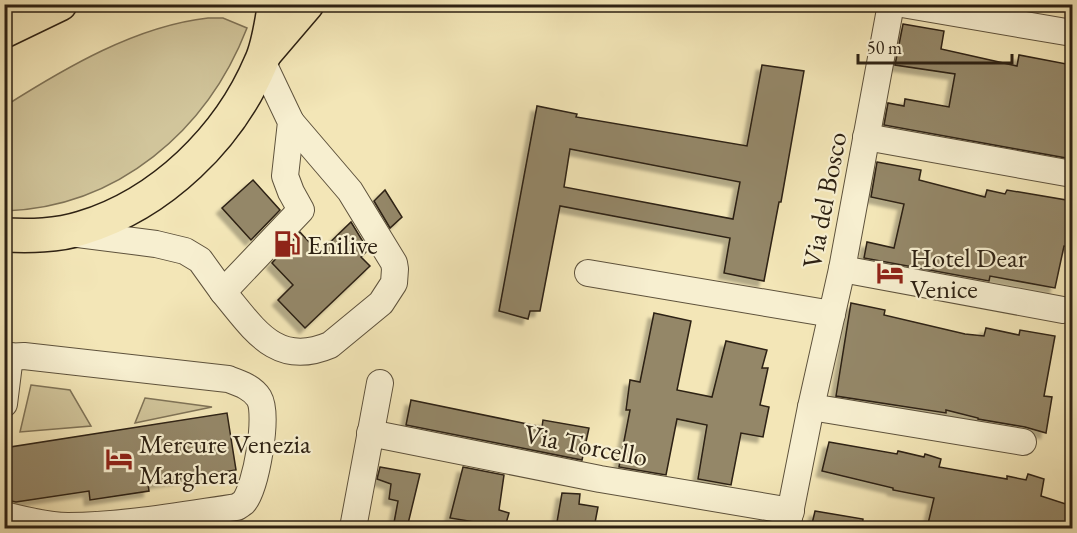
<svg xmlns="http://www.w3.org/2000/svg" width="1077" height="533" font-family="'EB Garamond',serif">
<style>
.green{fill:#d1c59b;stroke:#7f7357;stroke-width:1.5}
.building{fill:#948768;stroke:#2d2113;stroke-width:1.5;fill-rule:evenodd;filter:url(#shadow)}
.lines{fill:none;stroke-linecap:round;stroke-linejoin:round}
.minor-casing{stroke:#5e523c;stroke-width:28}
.highway-casing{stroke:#2d2113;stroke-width:36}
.minor{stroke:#f7efd0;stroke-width:26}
.highway{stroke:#f3e6b7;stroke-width:33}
.labels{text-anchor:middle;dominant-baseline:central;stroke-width:4.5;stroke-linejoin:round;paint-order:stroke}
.street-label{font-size:27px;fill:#2d2113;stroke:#f7efd0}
.poi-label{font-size:27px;fill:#2d2113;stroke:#f7efd0;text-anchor:start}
</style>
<defs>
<filter id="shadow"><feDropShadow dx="-5.5" dy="5.5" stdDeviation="1.5" flood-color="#0004"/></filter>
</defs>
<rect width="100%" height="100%" fill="#f3e6b7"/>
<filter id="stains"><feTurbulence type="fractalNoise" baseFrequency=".00333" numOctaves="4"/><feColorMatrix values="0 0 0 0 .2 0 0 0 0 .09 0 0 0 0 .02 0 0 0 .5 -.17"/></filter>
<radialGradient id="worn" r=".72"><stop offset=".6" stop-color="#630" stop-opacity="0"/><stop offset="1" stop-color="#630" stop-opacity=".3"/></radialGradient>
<g class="green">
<path d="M208,18H223L247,28C207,131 118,207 5,211V106C65,68 136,26 208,18Z"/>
<path d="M31,385L70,390L91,426L20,432Z"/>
<path d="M145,398L212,407L135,423Z"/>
</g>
<g class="building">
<path d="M903,24L944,31L941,49L1017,66L1019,55L1072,65V159L884,125L888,103L904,106L905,99L949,107L955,74L895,65Z"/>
<path d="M762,65L804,71L781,202H779L764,281L724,273L730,238L560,206L540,311H530L528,319L499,311L537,106L577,114L576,117L747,146ZM570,149L740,182L733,219L564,187Z"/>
<path d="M877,162L921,170L919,180L985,197L987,190L1005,194L1007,190L1072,201L1070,247L1064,246L1055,288L990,276L989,281L864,258L867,242L894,248L904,204L871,197Z"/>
<path d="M253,180L280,210L251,240L222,208Z"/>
<path d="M385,190L402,217L390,228L374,201Z"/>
<path d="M351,222L368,250L361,257L370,266L305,328L278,300L293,285L272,263L300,232L319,253Z"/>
<path d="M851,303L885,310L884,315L965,334L984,336L986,328L1019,335L1020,330L1055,336L1044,396L1052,397L1046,433L1025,427L978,419V418L946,410V413L836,396Z"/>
<path d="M654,313L691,321L677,390L712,397L726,341L767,350L762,368H768L760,405L769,407L763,437L741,433L731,485L698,479L707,425L677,419L666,475L619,467L630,410H626L630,380L640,382Z"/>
<path d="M411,400L542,427L543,420L589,428L582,460L406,425Z"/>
<path d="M227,413L236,470L148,484L149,491L90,500L89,491L16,502L6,500L4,448Z"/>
<path d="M829,442L897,454L898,451L924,457L925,454L941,459L939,467L1007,479V476L1026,480L1028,474L1044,479L1041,496L1072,506V528H927L934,498L893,490V488L822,471Z"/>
<path d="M380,467L420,474L407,528H393L398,501L389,499L391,484L377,479Z"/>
<path d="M463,467L504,475L499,510L509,513L505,527L450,518Z"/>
<path d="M562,493L580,494L579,504L598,507L594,528H585L557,522Z"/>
<path d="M815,511L863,519L862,528H811Z"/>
</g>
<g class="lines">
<defs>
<g id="minor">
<path d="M902,4L1072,33"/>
<path d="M866,137L1072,174"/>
<path d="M70,233L156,244L185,251L200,260L223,292L301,210L291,192L285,176L291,122L262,61"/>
<path d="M842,269L1063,310"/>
<path d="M588,273L832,314"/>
<path d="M223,292C254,329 276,368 330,345L381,303L394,283L395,269L394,263L350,191L291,122"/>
<path d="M4,357L24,356L228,379C239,383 252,387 259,398C269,415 256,487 244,502C243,503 237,507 237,507C182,515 122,526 68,526C47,526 24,520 4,515"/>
<path d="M4,404L10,356"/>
<path d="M811,407L1023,442"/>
<path d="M370,433L600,479L791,511"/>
<path d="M353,528L380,383"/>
<path d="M787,528L811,407L842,269L891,4"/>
</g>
<g id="highway">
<path d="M4,31L60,4"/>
<path d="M266,52L307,4"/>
<path d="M4,235C30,236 57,236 82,228C161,204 229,138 261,62C269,45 271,23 275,4"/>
</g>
</defs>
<use href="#minor" class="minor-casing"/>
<use href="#highway" class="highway-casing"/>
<use href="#minor" class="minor"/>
<use href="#highway" class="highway"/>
</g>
<defs>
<symbol id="fuel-bare" viewBox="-9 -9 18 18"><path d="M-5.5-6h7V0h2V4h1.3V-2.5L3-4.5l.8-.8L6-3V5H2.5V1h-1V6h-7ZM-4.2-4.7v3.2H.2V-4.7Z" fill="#8f2418" stroke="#f7efd0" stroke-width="2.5" paint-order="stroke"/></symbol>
<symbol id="hotel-bare" viewBox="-9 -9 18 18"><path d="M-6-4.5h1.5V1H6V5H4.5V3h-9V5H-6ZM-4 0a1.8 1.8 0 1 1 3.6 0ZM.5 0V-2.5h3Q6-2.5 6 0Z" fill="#8f2418" stroke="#f7efd0" stroke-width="2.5" paint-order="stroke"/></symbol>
</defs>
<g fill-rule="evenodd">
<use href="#fuel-bare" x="268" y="225" width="38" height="38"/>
<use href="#hotel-bare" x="871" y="254" width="38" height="38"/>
<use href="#hotel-bare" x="100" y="440" width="38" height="38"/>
</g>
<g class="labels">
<g class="street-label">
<text transform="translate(824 200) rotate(-79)">Via del Bosco</text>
<text transform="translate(586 445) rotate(11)">Via Torcello</text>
</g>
<g class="poi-label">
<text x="307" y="244">Enilive</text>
<text x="910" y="257">Hotel Dear<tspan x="910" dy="31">Venice</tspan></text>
<text x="139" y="443">Mercure Venezia<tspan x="139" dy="31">Marghera</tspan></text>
</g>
</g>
<rect width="1077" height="533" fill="none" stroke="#f3e6b7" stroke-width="24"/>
<rect x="6" y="6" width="1065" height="521" fill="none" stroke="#2d2113" stroke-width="3"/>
<rect x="12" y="12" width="1053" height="509" fill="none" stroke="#2d2113" stroke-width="1.5"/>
<path d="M858 54v9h154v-9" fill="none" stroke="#2d2113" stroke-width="3"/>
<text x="867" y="54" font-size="18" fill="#2d2113" stroke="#f7efd0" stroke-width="4.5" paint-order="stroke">50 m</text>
<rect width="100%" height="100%" filter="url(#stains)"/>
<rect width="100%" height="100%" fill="url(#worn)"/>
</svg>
